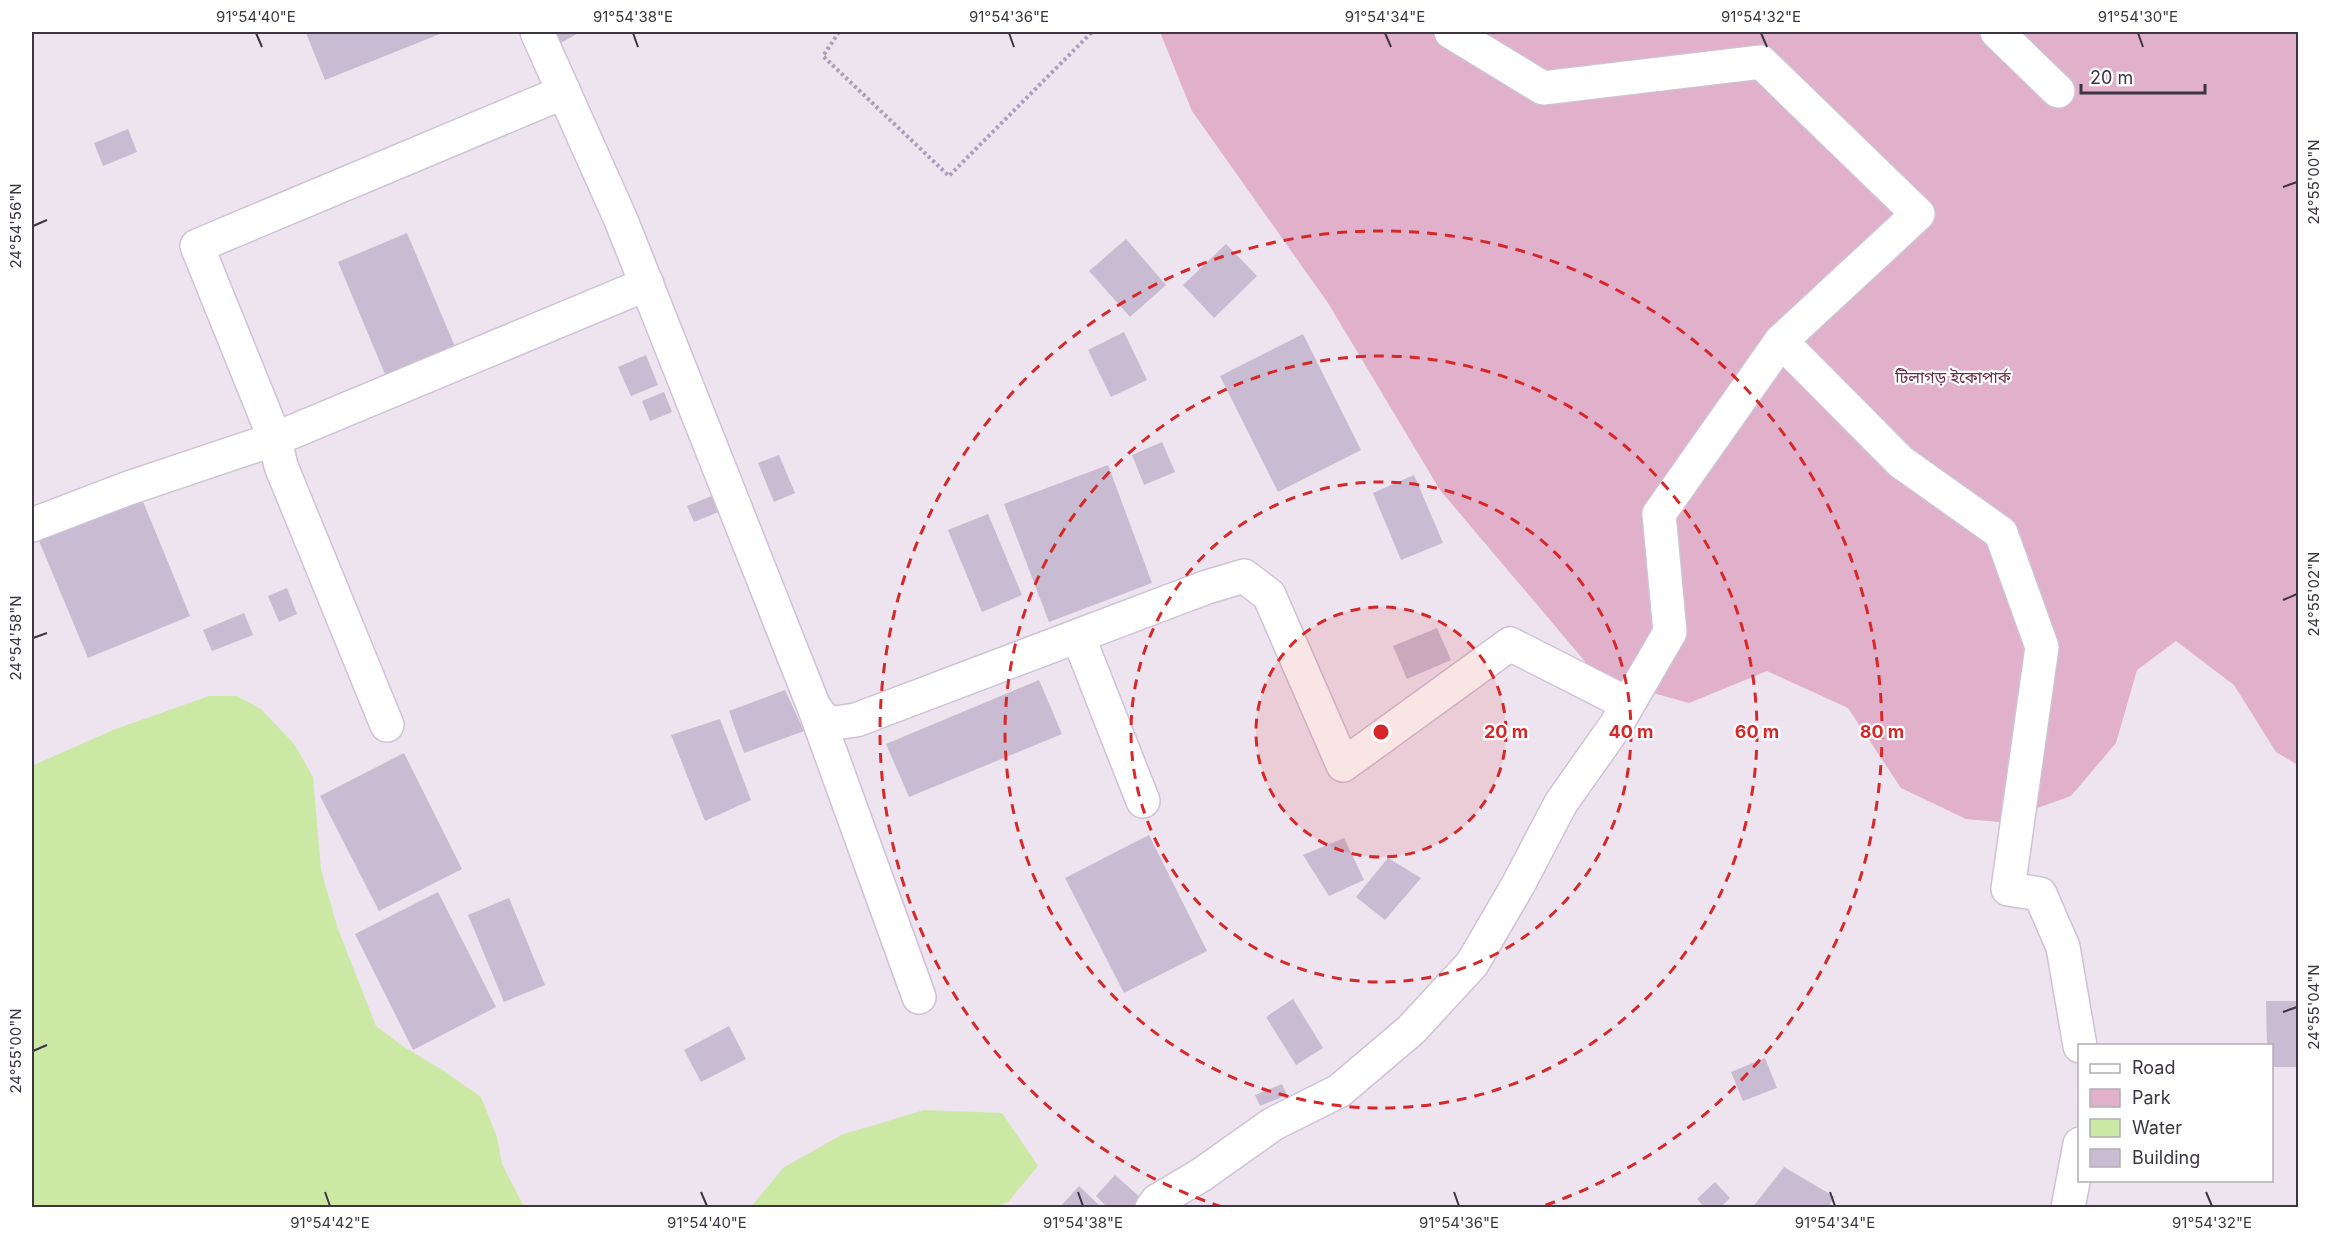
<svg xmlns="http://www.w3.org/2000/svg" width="2330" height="1239" font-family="Inter,'Noto Sans Bengali',sans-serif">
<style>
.green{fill:#e1b0ca}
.water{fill:#cce8a5}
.building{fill:#c9bbd1}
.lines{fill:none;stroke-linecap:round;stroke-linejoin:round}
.street-casing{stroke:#cfc2d6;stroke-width:36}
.path{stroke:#b09bbb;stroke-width:4;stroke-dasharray:3 3;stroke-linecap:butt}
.street{stroke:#fff;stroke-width:33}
.ticks{fill:none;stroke:#3d3542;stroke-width:2}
.ring{fill:none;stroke:#d62828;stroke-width:3;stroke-dasharray:10 8}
.labels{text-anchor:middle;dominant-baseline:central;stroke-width:4.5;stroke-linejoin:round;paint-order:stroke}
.park-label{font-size:16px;fill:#6d2e45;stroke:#fff}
.centre{fill:#d62828;stroke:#fff;stroke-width:3}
.ring-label{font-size:18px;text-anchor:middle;font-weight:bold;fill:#d62828;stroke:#fff;stroke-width:4.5;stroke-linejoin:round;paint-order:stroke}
.neatline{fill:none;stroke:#3d3542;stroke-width:2}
.ticks-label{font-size:15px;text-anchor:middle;fill:#3d3542}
</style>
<rect width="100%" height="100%" fill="#ede4f0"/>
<path class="green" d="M1160,32H2298V765L2276,752L2234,685L2176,641L2137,670L2116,743L2071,796L1999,822L1966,819L1901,788L1848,708L1767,671L1689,703L1599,678L1440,490L1328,303L1192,111Z"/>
<g class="water">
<path d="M209,696H237L261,709L295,745L313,777L321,870L338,929L376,1026L404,1047L444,1071L481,1097L497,1137L502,1164L524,1207H32V769L34,765L113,730Z"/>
<path d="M924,1110L1002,1113L1038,1166L1008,1202L995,1207H751L783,1168L841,1135Z"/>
</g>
<g class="building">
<path d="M311,32H445L325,80L306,33Z"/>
<path d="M553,32H580L561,43Z"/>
<path d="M128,129L137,152L103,166L94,143Z"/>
<path d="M407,233L456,349L387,379L338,262Z"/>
<path d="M1126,239L1166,285L1130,317L1089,271Z"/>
<path d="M1226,244L1257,276L1214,318L1183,285Z"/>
<path d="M1124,332L1147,380L1111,397L1088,350Z"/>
<path d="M1303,334L1361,450L1278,492L1220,376Z"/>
<path d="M646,355L658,385L631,396L618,367Z"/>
<path d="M664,392L672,412L650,421L642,401Z"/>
<path d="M1162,442L1175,472L1144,485L1132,455Z"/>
<path d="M779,455L795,493L774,502L758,463Z"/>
<path d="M1108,465L1152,583L1049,622L1004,504Z"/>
<path d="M1414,475L1443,543L1401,560L1373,493Z"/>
<path d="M714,495L721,511L694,522L687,506Z"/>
<path d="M142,499L190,616L88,658L39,541Z"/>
<path d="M988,514L1022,595L982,612L948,530Z"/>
<path d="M287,588L297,614L279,622L268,596Z"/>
<path d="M244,613L253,635L212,651L203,630Z"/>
<path d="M1437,628L1451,660L1407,679L1393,646Z"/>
<path d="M1039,680L1062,734L909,797L886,744Z"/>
<path d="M785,690L804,731L744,753L729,711Z"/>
<path d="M720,719L751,800L705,821L671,735Z"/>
<path d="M404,753L462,869L379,911L320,796Z"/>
<path d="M1149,835L1207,951L1124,993L1065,878Z"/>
<path d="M1344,838L1364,880L1329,896L1303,855Z"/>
<path d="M1388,858L1421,878L1385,920L1356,897Z"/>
<path d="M438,892L496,1007L413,1050L355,934Z"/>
<path d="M509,898L545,985L504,1002L468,915Z"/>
<path d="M1293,999L1323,1048L1296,1065L1266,1017Z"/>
<path d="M2266,1001H2298V1067H2272V1046H2267Z"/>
<path d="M729,1026L746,1059L701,1082L684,1050Z"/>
<path d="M1765,1058L1777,1088L1743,1101L1731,1072Z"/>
<path d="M1282,1084L1287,1095L1260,1106L1255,1095Z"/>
<path d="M1784,1167L1835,1197L1827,1208H1752Z"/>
<path d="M1115,1175L1141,1198L1132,1208H1108L1096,1196Z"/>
<path d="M1715,1182L1730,1198L1720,1208H1705L1697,1199Z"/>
<path d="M1079,1186L1102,1208H1059Z"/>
</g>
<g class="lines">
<defs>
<g id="street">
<path d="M537,32L621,220L814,707L827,724L856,720L1207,587L1244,576L1269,595L1343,765L1510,644L1628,704"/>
<path d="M1451,32L1543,88L1761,62L1918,214L1781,341"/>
<path d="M1997,32L2058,91"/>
<path d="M32,525L126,489L275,439L647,284"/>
<path d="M1078,636L1143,801"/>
<path d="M814,707L919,997"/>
<path d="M387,725L281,466L275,439L197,246L564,92"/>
<path d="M1152,1208L1157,1201L1201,1175L1273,1124L1339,1091L1411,1030L1472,964L1518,885L1561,803L1616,725L1670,632L1659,514L1781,341L1901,462L2001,533L2042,647L2008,889L2040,894L2063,947L2080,1046"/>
<path d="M2068,1208L2080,1144"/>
</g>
</defs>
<use href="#street" class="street-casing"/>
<path class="path" d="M839,32L823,56L949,176L1092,32"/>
<use href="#street" class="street"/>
</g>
<path class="ticks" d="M256,33L262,47M633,33L638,47M1009,33L1014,47M1385,33L1391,47M1761,33L1767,47M2138,33L2143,47M2283,187L2297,182M33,226L47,220M2283,600L2297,594M33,638L47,633M2283,1012L2297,1007M33,1051L47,1045M325,1192L330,1206M701,1192L707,1206M1078,1192L1083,1206M1454,1192L1459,1206M1830,1192L1835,1206M2206,1192L2212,1206"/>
<circle cx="1381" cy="732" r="125" fill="#d62828" fill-opacity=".12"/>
<g class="ring">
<circle cx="1381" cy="732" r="125"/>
<circle cx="1381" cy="732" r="250"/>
<circle cx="1381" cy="732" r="376"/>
<path d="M1222 1207A501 501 0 1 1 1540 1207"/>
</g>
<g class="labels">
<g class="park-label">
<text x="1953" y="377">টিলাগড় ইকোপার্ক</text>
</g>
</g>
<circle cx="1381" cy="732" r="9" class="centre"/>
<g class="ring-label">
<text x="1506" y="738">20 m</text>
<text x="1631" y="738">40 m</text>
<text x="1757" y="738">60 m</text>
<text x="1882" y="738">80 m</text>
</g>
<rect width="2330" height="1239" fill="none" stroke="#ffffff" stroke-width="66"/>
<rect x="2078" y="1044" width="195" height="138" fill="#ffffff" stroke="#b1aeb3" stroke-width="1.5"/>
<rect x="2090" y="1064" width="30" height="9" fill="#ffffff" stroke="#b1aeb3" stroke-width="1.5"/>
<text x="2132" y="1074" font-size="18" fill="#3d3542">Road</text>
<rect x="2090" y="1089" width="30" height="18" fill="#e1b0ca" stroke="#b1aeb3" stroke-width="1.5"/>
<text x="2132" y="1104" font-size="18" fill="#3d3542">Park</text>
<rect x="2090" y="1119" width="30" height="18" fill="#cce8a5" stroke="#b1aeb3" stroke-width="1.5"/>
<text x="2132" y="1134" font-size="18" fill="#3d3542">Water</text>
<rect x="2090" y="1149" width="30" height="18" fill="#c9bbd1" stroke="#b1aeb3" stroke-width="1.5"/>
<text x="2132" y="1164" font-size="18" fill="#3d3542">Building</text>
<path d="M2081 84v9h124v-9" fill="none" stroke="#3d3542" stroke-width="3"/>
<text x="2090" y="84" font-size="18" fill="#3d3542" stroke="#ffffff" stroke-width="4.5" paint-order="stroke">20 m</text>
<rect x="33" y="33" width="2264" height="1173" class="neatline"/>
<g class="ticks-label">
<text x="256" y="22">91°54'40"E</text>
<text x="633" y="22">91°54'38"E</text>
<text x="1009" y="22">91°54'36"E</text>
<text x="1385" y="22">91°54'34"E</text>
<text x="1761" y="22">91°54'32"E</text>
<text x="2138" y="22">91°54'30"E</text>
<text transform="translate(2314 182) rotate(-90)" y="5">24°55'00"N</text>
<text transform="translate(16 226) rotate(-90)" y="5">24°54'56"N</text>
<text transform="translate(2314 594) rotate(-90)" y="5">24°55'02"N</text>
<text transform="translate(16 638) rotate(-90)" y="5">24°54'58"N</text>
<text transform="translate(2314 1007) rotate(-90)" y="5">24°55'04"N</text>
<text transform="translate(16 1051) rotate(-90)" y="5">24°55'00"N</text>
<text x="330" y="1228">91°54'42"E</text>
<text x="707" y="1228">91°54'40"E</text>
<text x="1083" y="1228">91°54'38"E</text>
<text x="1459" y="1228">91°54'36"E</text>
<text x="1835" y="1228">91°54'34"E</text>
<text x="2212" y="1228">91°54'32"E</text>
</g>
</svg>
